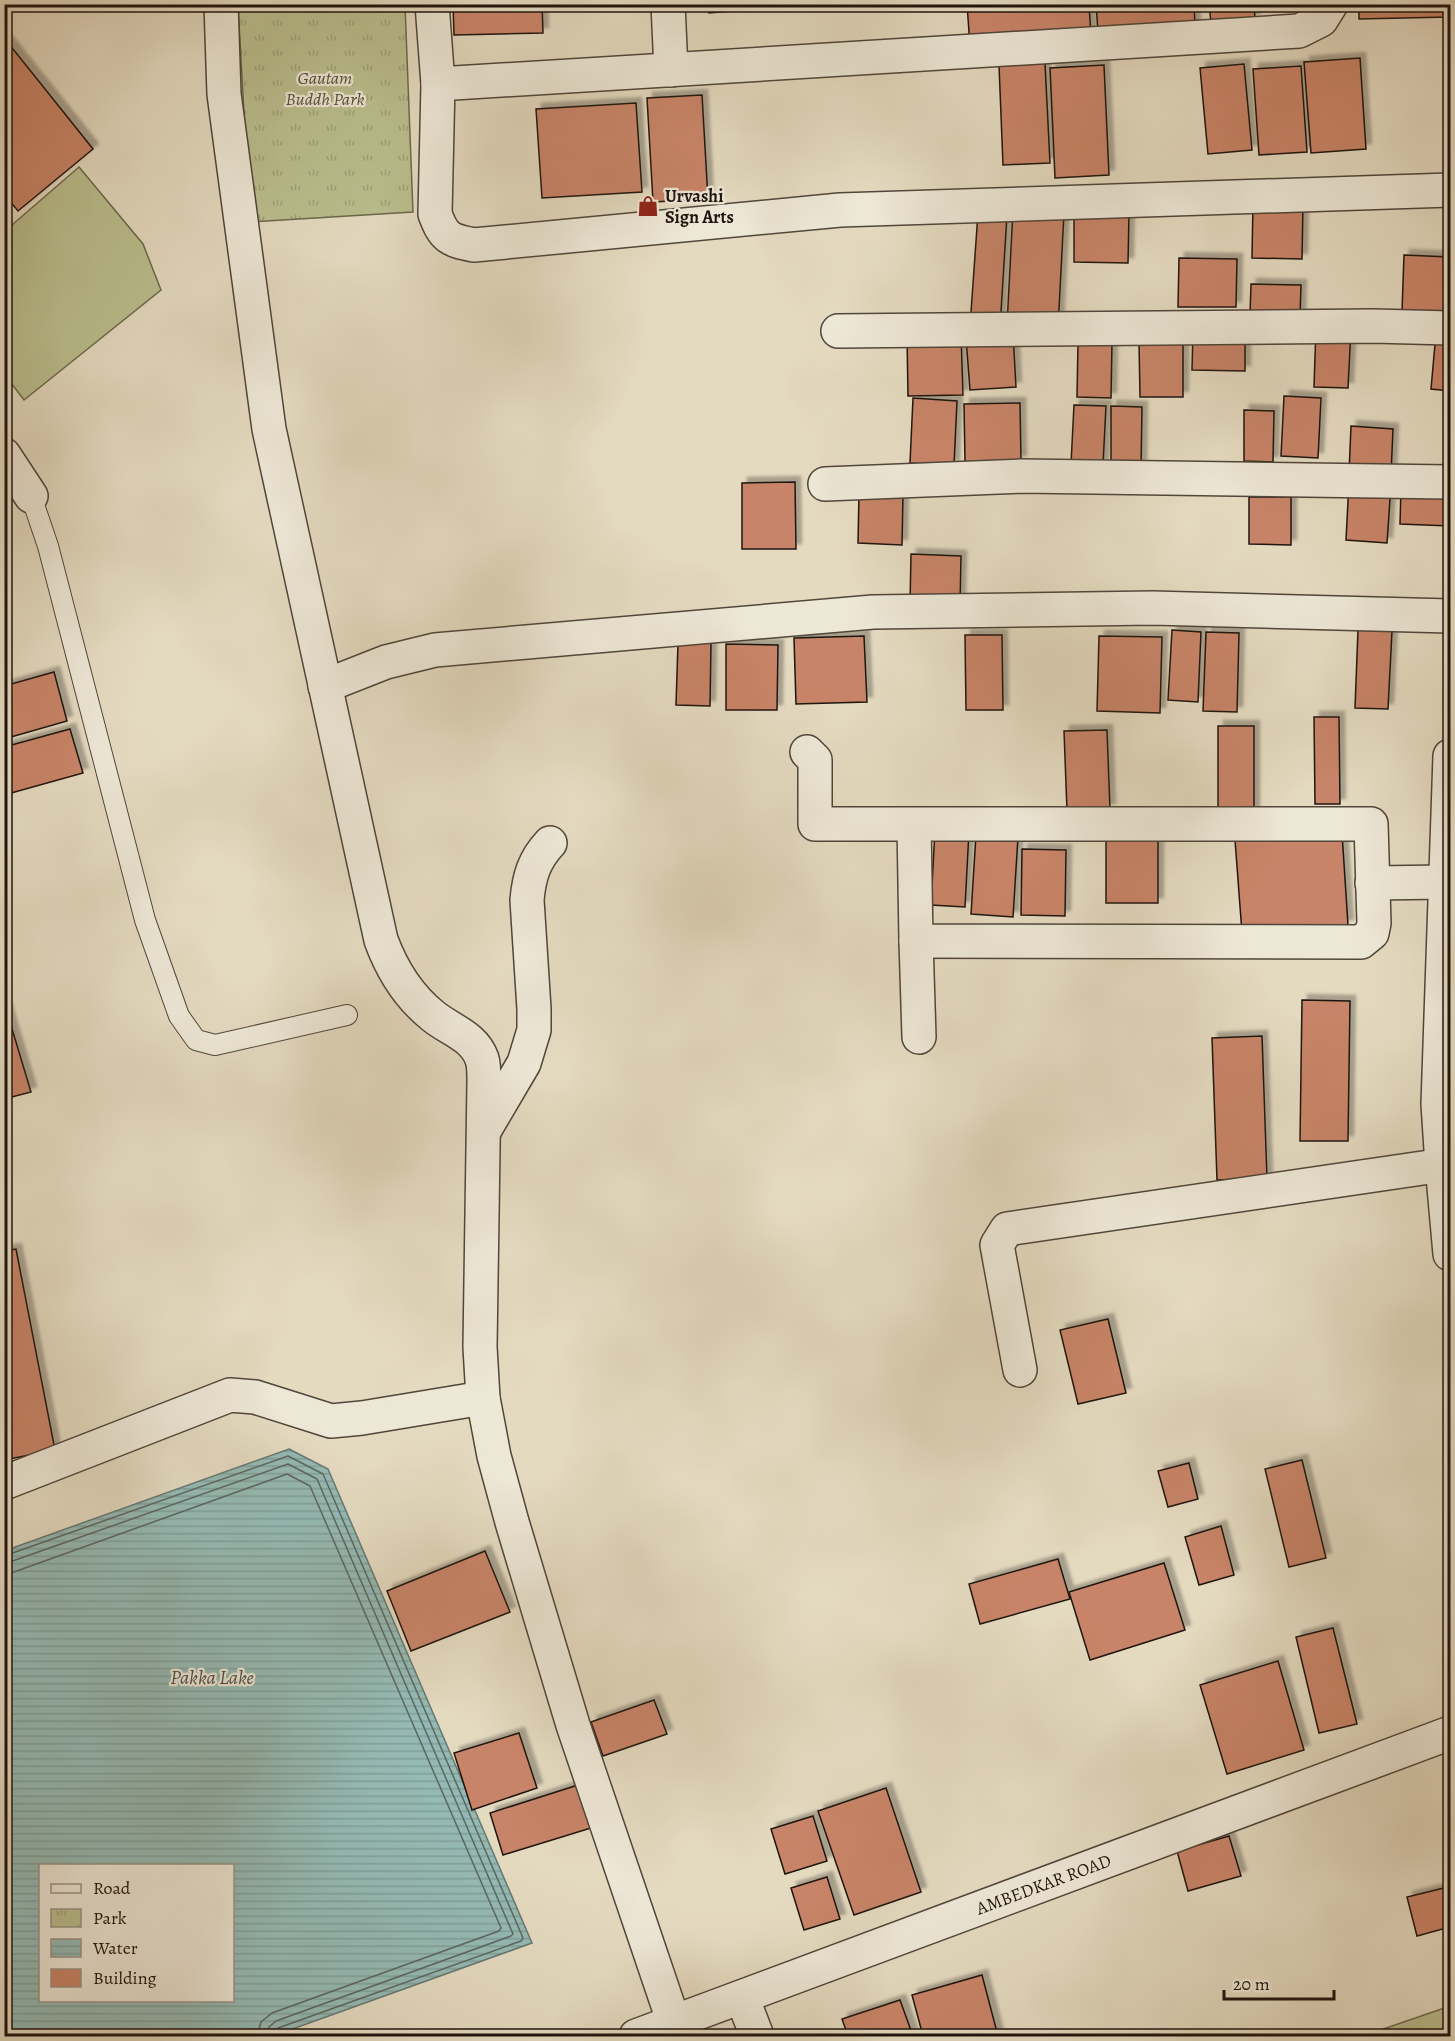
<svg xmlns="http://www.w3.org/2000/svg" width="1455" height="2041" font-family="Alegreya,serif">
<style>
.grass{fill:#babe8e;stroke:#6c694e;stroke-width:1.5}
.park{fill:url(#park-tufts);stroke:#6c694e;stroke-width:1.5}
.water{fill:url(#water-rules);stroke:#667872;stroke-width:1.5;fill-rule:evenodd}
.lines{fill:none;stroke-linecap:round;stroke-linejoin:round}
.shore{stroke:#5a6762;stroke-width:1.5}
.building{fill:#c88468;stroke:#1f140f;stroke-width:1.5;filter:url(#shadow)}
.lane-casing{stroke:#50463b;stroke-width:22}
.street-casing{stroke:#50463b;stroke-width:36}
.lane{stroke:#ede7d6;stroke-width:20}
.street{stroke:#ede7d6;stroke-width:33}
.labels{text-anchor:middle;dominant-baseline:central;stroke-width:4.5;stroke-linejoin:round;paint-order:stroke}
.park-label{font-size:18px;font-style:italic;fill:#55503b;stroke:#ede7d6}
.poi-label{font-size:18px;font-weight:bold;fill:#1f140f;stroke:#ede7d6;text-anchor:start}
.street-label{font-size:18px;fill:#1f140f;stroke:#ede7d6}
.water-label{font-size:20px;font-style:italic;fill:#484e49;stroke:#ede7d6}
</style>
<defs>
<pattern id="park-tufts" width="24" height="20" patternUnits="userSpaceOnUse" patternTransform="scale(1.5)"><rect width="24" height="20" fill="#babe8e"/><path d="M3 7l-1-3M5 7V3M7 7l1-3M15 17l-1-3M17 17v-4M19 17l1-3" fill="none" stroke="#9fa279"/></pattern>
<pattern id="water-rules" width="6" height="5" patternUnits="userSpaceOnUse" patternTransform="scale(1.5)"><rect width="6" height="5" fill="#95bab4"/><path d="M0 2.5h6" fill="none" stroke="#809f9a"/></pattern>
<filter id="shadow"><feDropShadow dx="5.5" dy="-5.5" stdDeviation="1.5" flood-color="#0004"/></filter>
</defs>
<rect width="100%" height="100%" fill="#e4dac0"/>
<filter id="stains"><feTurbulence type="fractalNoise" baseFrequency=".00333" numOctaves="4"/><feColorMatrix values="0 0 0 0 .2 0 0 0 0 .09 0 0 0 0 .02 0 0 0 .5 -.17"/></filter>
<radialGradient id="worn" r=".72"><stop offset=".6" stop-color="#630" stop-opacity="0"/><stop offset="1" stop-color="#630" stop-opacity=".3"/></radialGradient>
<g class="grass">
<path d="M79,167L143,244L161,290L24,400L5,375V231Z"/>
<path d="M1450,2006V2036H1363Z"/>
</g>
<path class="park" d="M238,5H405L413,212L250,222Z"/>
<path class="water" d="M289,1449L328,1469L532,1943L273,2036H5L4,1551ZM40,1866H232V2000H40Z"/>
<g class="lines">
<g class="shore">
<path d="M4,1556L288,1456L323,1474L523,1938L521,1941L278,2028L275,2032L274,2036"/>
<path d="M4,1564L288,1464L317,1479L513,1934L511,1936L276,2021L269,2027L266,2036"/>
<path d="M4,1573L14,1572L287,1474L310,1486L501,1928L499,1931L272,2013L261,2022L257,2036"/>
</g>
</g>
<g class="building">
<path d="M453,4H542L543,33L454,35Z"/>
<path d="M708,4H743V10L709,13Z"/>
<path d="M967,4H1089L1091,36L970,46Z"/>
<path d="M1096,4H1194L1195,26L1098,32Z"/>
<path d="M1209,4H1254L1255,19L1211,22Z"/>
<path d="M1359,4H1448V17L1359,19Z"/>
<path d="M5,39L93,149L18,211L4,194Z"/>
<path d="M1360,58L1366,149L1311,153L1304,62Z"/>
<path d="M1045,63L1050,163L1003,165L999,65Z"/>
<path d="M1244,64L1252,150L1208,154L1200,68Z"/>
<path d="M1104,65L1109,175L1055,178L1050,68Z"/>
<path d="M1301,66L1307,152L1259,155L1253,69Z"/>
<path d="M702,95L708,199L653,202L647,98Z"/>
<path d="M636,103L642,192L542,198L536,109Z"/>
<path d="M1253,201L1303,203L1302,259L1252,258Z"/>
<path d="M1013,210L1064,213L1058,328L1007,325Z"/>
<path d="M1074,212L1129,213L1128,263L1074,262Z"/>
<path d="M978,213L1007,215L1000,328L970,326Z"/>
<path d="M1404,255L1450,257V313L1402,311Z"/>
<path d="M1179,258L1237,259L1236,307H1178Z"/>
<path d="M1251,284L1301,285L1300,317L1250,315Z"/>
<path d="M1316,328L1351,329L1348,388L1314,387Z"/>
<path d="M1193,329L1245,330V371L1192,370Z"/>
<path d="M1436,333L1450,334V391L1431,389Z"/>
<path d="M961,334L963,395L908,396L907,335Z"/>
<path d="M1013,334L1016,387L970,390L966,338Z"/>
<path d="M1078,342L1112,343L1111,398L1077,397Z"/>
<path d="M1139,342H1183V397H1140Z"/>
<path d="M1284,396L1321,398L1318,458L1281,456Z"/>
<path d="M913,398L957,401L954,466L910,463Z"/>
<path d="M1020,403L1021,461L965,462L964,404Z"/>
<path d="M1074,405L1106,406L1103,465L1071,464Z"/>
<path d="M1111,406L1142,407L1141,470H1111Z"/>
<path d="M1244,410L1274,411L1273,462L1244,461Z"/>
<path d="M1351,426L1393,429L1391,475L1349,473Z"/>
<path d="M795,482L796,549H742V483Z"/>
<path d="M1349,482L1391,485L1387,543L1346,540Z"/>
<path d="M1401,486L1450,488V526L1400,524Z"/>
<path d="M859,495L903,496L902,545L858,543Z"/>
<path d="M1249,497H1291V545L1249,544Z"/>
<path d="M911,554L961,556L960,606L910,604Z"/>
<path d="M1172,630L1201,632L1198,702L1168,700Z"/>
<path d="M1358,630L1392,631L1388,709L1355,708Z"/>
<path d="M1206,632L1239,633L1237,712L1203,711Z"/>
<path d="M965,635H1002L1003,710H966Z"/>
<path d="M864,636L867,702L796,704L794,638Z"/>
<path d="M1099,636L1162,637L1160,713L1097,711Z"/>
<path d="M678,643H711L710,706L676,705Z"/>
<path d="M726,644L778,645L777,710H726Z"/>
<path d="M54,672L67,721L4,739V686Z"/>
<path d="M1314,717H1339L1340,804H1315Z"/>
<path d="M1218,726H1254V813L1218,812Z"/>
<path d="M70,729L83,773L4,795V747Z"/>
<path d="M1107,730L1110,809L1067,811L1064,731Z"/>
<rect x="1106" y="827" width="52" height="76"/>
<path d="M935,829L969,831L965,907L931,905Z"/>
<path d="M1342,833L1348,925L1242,933L1235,840Z"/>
<path d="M976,835L1018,837L1013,917L971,914Z"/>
<path d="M1022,849L1066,850L1065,916L1021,915Z"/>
<path d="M1302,1000L1350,1001L1348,1141H1300Z"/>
<path d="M4,1002L31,1092L4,1099Z"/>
<path d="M1262,1036L1267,1178L1217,1180L1212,1038Z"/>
<path d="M16,1249L55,1450L4,1460V1251Z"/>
<path d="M1108,1319L1126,1393L1078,1404L1060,1330Z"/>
<path d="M1302,1460L1326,1558L1289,1567L1265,1469Z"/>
<path d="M1189,1463L1198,1499L1168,1507L1158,1471Z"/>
<path d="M1221,1526L1234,1575L1199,1585L1185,1537Z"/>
<path d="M485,1551L510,1612L411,1651L387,1591Z"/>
<path d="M1058,1559L1070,1599L980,1624L969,1584Z"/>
<path d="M1164,1563L1185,1630L1090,1660L1069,1592Z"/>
<path d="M1333,1628L1357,1724L1319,1733L1296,1637Z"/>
<path d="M1278,1661L1304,1750L1227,1774L1200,1685Z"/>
<path d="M654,1700L667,1734L603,1756L591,1722Z"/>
<path d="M519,1733L537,1788L472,1810L454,1753Z"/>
<path d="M578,1785L591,1828L503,1855L490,1813Z"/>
<path d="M886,1788L921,1892L854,1915L818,1811Z"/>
<path d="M813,1816L827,1861L785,1874L771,1829Z"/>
<path d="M1229,1836L1241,1876L1188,1891L1177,1851Z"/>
<path d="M827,1877L840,1919L804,1930L791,1888Z"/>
<path d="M1448,1887L1450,1896V1927L1417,1936L1407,1897Z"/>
<path d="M982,1975L998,2036H923L912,1995Z"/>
<path d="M900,2000L913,2036H848L842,2019Z"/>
</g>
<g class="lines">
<defs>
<path id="lane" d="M31,496L48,546L145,920L179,1016L196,1040L215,1045L347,1015"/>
<g id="street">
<path d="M221,4L224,94L269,429L381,940C392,970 408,996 433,1016C450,1030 474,1036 482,1059C484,1065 484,1075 484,1082L480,1347L483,1398L494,1456L512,1522L573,1725L674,2023"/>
<path d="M432,4L438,84L435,214C444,238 449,240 474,245L840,210L1450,190"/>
<path d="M668,4L671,70"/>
<path d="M438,84L1299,31L1321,20L1331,4"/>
<path d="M838,331L1373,326L1450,328"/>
<path d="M4,455L31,496"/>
<path d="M825,484L1022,476L1450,482"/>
<path d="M325,686L386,662L435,650L873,612L1153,608L1450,616"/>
<path d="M807,752L815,760V824H1371L1374,923L1372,933L1361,942L916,941L914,824"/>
<path d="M1450,756L1438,1104L1442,1165L1450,1254"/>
<path d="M1372,883L1446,882"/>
<path d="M916,941L919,1037"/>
<path d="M484,1131L524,1063L534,1030V1009L527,900C529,877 534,860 550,843"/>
<path d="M1020,1370L997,1245L1007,1229L1450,1164"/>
<path d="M4,1483L230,1395L255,1397L331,1421L362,1418L483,1398"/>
<path d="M742,1997L757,2036"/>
<path id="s1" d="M636,2036L1450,1733"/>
</g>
</defs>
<use href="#lane" class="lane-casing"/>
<use href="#street" class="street-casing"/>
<use href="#lane" class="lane"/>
<use href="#street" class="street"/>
</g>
<defs>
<symbol id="shop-bare" viewBox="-9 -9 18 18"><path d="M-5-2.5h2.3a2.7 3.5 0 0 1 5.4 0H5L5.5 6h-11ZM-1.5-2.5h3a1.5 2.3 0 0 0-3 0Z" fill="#8f2418" stroke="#ede7d6" stroke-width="2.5" paint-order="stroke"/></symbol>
</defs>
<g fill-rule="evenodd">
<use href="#shop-bare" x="633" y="191" width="30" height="30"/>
</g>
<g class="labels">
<g class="park-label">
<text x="325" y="78">Gautam<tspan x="325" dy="21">Buddh Park</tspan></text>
</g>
<g class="poi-label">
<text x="665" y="196">Urvashi<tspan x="665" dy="21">Sign Arts</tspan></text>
</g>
<g class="street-label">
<text stroke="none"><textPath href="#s1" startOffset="435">AMBEDKAR ROAD</textPath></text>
</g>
<g class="water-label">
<text x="212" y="1677">Pakka Lake</text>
</g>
</g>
<rect width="1455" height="2041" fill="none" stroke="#e4dac0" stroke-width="24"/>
<rect x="6" y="6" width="1443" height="2029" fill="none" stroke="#1f140f" stroke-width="3"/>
<rect x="12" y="12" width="1431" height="2017" fill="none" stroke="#1f140f" stroke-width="1.5"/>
<rect x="39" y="1864" width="195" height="138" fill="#ede7d6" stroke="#9b9386" stroke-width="1.5"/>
<rect x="51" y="1884" width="30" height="9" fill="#ede7d6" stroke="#9b9386" stroke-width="1.5"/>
<text x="93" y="1894" font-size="18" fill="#1f140f">Road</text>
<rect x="51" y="1909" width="30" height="18" fill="url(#park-tufts)" stroke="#9b9386" stroke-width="1.5"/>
<text x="93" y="1924" font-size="18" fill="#1f140f">Park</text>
<rect x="51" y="1939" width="30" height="18" fill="url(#water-rules)" stroke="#9b9386" stroke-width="1.5"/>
<text x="93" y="1954" font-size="18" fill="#1f140f">Water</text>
<rect x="51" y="1969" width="30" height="18" fill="#c88468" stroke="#9b9386" stroke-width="1.5"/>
<text x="93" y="1984" font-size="18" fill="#1f140f">Building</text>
<path d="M1224 1990v9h110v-9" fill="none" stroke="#1f140f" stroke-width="3"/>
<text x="1233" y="1990" font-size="18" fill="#1f140f" stroke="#ede7d6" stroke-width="4.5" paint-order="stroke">20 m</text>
<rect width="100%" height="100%" filter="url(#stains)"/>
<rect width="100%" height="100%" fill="url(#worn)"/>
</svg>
